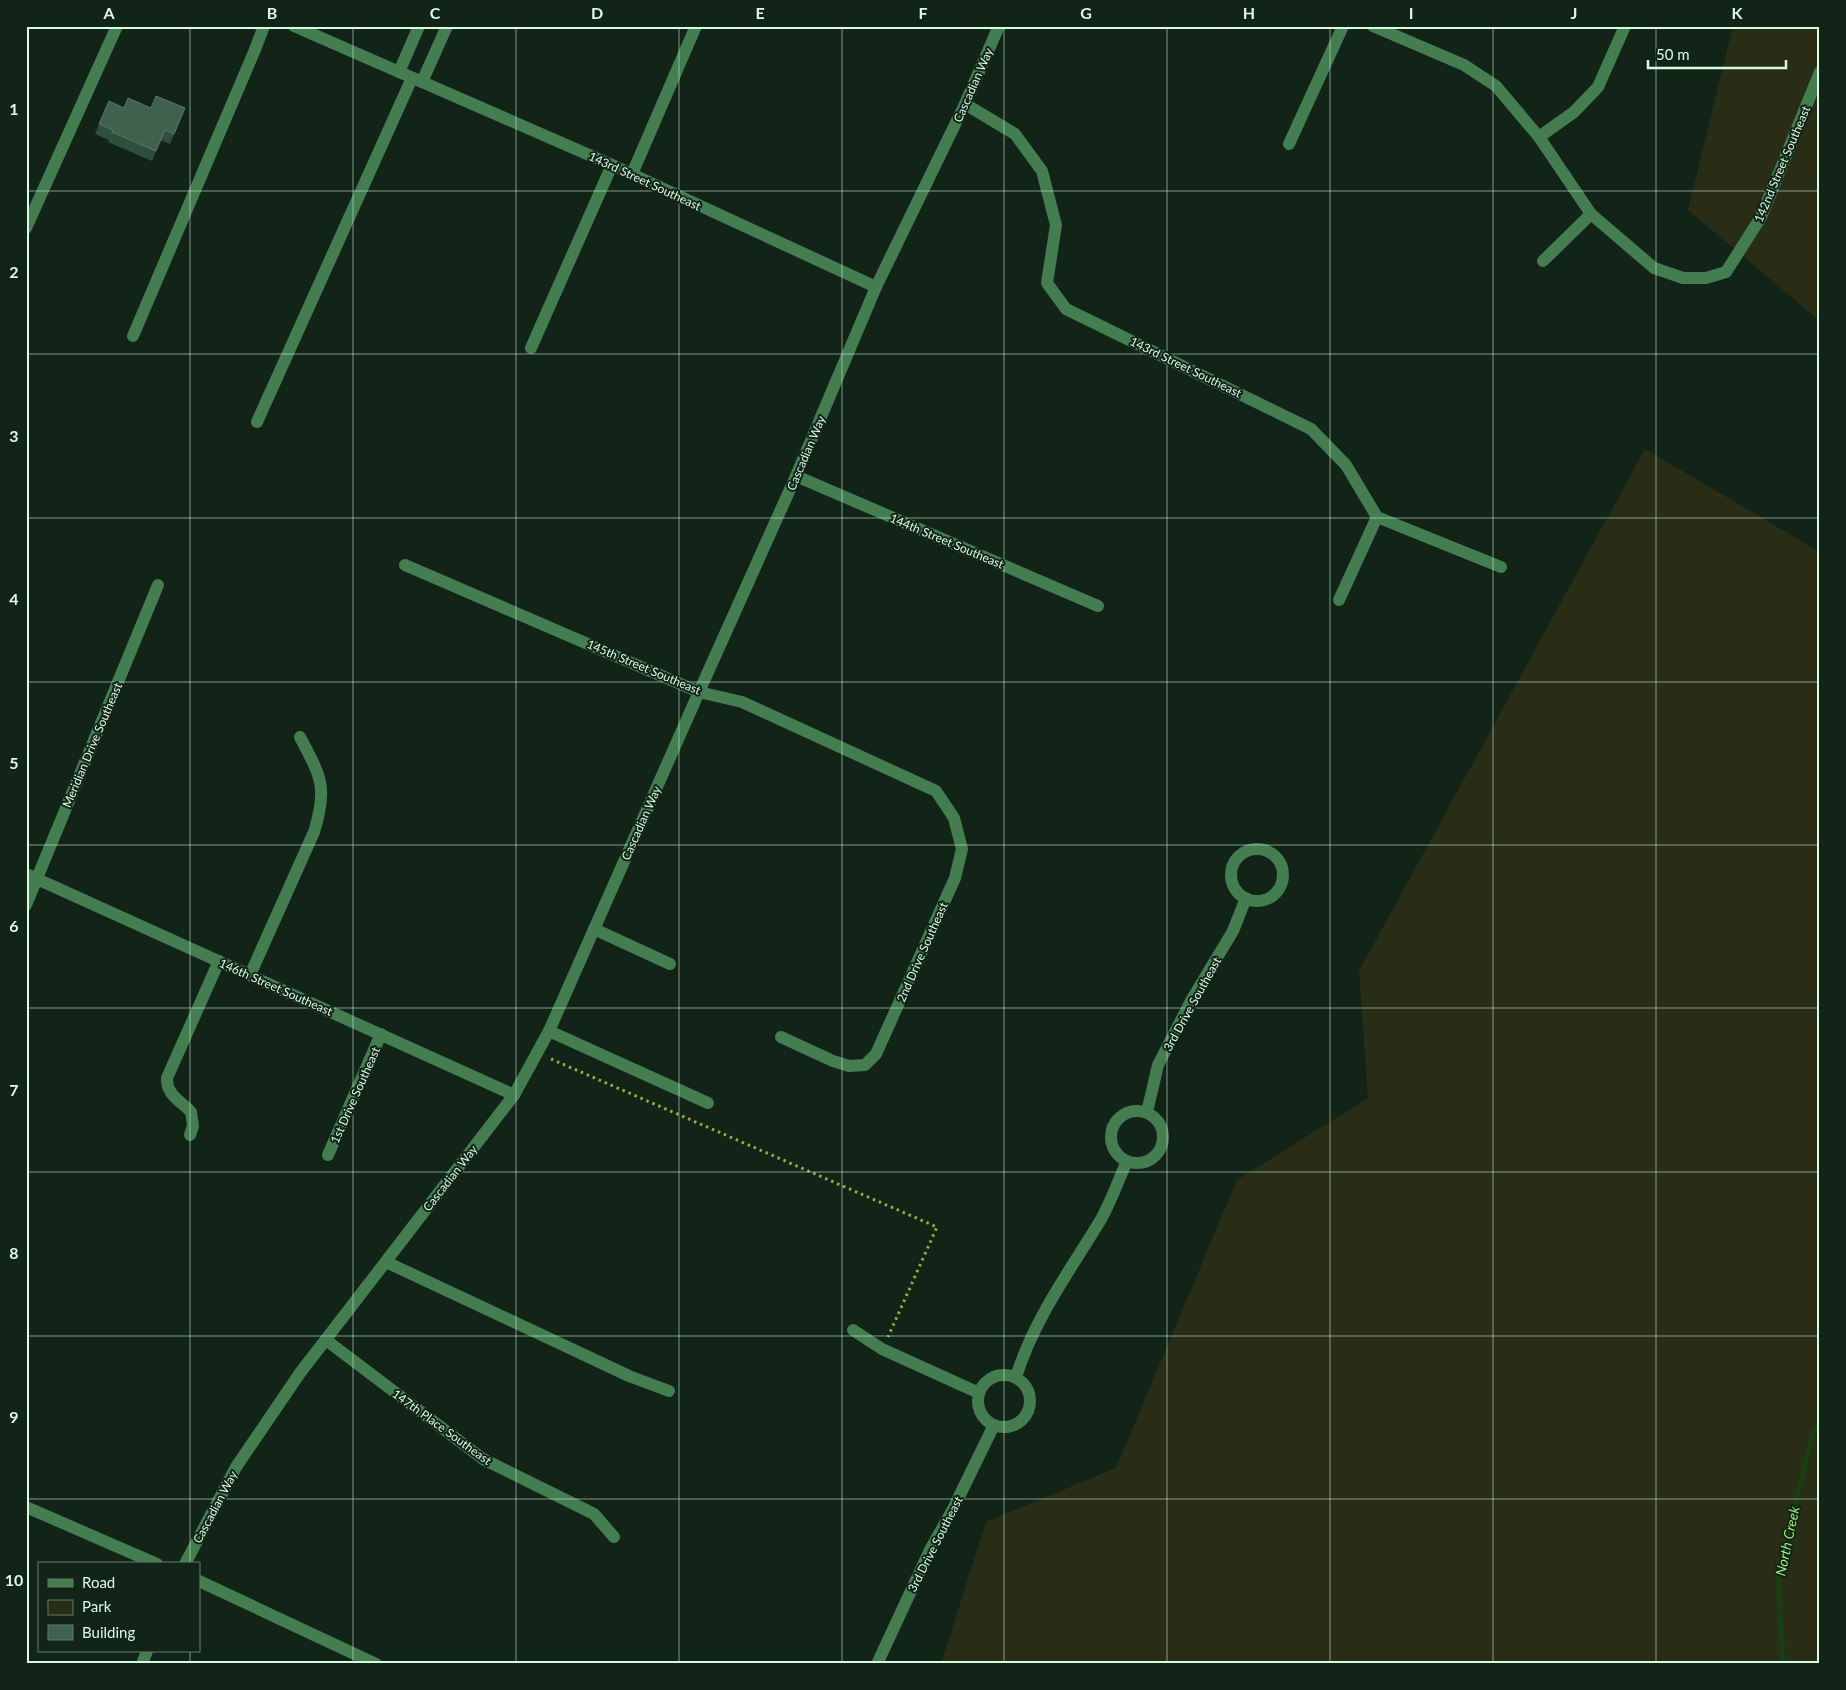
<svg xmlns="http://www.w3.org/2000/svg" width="1846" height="1690" font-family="Lato,sans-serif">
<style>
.green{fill:#292d16}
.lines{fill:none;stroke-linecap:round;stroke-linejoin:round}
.stream{stroke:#183e11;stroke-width:5.5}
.path{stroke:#9ba93f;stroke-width:3;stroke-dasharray:2.5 4;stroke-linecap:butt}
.minor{stroke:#437d50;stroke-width:12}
.wall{fill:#2d4f3b}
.building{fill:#3f614d;stroke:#587964}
.grid{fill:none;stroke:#d9fae3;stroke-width:1;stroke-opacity:0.55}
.labels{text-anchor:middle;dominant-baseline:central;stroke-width:4;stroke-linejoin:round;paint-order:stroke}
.street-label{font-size:12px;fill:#d9fae3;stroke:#122418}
.water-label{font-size:14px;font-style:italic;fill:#9eed74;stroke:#122418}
.neatline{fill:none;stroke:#d9fae3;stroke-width:2}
.grid-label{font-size:16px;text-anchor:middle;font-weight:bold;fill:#d9fae3}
</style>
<rect width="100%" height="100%" fill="#122418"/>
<g class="green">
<path d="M1733,26H1820V321L1688,210Z"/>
<path d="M1645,449L1820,552V1664H941L986,1522L1116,1468L1237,1180L1368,1098L1359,971Z"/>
</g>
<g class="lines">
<path class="stream" d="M1783,1664L1778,1574L1813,1433L1820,1423"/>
<path class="path" d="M551,1059L937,1227L888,1337"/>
<g class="minor">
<path d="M294,26L612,165L876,287"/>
<path d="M1373,26L1464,65L1496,86L1539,137L1591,214L1654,268L1683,278H1706L1726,272L1761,217L1820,72"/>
<path d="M399,72L419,26"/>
<path d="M422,82L447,26"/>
<path d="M965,104L1015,134L1042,171L1056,225L1047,283L1066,309L1311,429L1346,465L1377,517L1501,567"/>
<path d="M1539,137L1574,112L1598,87L1625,26"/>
<path d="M1289,144L1343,26"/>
<path d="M632,174L696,26"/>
<path d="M26,228L117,26"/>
<path d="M1543,261L1591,214"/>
<path d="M133,336L254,52L264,26"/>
<path d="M531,348L612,165"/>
<path d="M257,422L412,78"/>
<path d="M796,476L1098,606"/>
<path d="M405,565L699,692L742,702L936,791L954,818L962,849L955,878L876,1054L865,1065L849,1066L833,1061L781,1037"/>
<path d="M1339,600L1377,517"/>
<circle cx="1257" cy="875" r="26"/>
<path d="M26,874L514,1095"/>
<path d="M26,905L158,585"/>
<path d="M594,929L670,964"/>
<path d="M250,975L314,832C328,787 321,777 300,737"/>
<path d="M549,1031L708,1103"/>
<circle cx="1137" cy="1137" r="26"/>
<path d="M1147,1112L1158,1065L1192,999L1233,931L1246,898"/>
<path d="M190,1135L193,1126L191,1112C181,1101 166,1095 167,1078L219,961"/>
<path d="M328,1155L381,1034"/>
<path d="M386,1262L629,1376L669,1391"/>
<path d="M853,1330L882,1349L979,1393"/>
<path d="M326,1340L483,1459L594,1514L614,1537"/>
<circle cx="1004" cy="1401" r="26"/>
<path d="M1016,1377C1034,1319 1069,1272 1100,1221C1111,1202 1118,1181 1127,1161"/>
<path d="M26,1507L157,1564"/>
<path d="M185,1564L236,1467L300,1373L514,1095L549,1031L699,692L796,476L876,287L965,104L999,26"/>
<path d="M199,1581L376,1664"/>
<path d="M142,1664L147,1651"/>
<path d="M877,1664L930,1550L953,1509L994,1425"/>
</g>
</g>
<path class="wall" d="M151,108L181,118L170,144L161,140L152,161L108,142L109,140L95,134L99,124Z"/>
<path class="building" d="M156,96L185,108L174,134L165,130L156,151L112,132L113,130L99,124L109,101L124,108L128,98L151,108Z"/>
<path class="grid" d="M190,26V1564M353,26V1664M516,26V1664M679,26V1664M842,26V1664M1004,26V1664M1167,26V1664M1330,26V1664M1493,26V1664M1656,26V1664M26,191H1820M26,354H1820M26,518H1820M26,682H1820M26,845H1820M26,1008H1820M26,1172H1820M26,1336H1820M26,1499H1820M190,1651V1664"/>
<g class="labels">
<g class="street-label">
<text transform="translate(973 85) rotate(-66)">Cascadian Way</text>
<text transform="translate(1782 164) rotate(-67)">142nd Street Southeast</text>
<text transform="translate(645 181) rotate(25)">143rd Street Southeast</text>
<text transform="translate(1186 367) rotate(26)">143rd Street Southeast</text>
<text transform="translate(806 453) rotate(-67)">Cascadian Way</text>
<text transform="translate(947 541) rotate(23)">144th Street Southeast</text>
<text transform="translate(644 667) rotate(23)">145th Street Southeast</text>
<text transform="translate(92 745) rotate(-67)">Meridian Drive Southeast</text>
<text transform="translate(641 823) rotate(-66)">Cascadian Way</text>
<text transform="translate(922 952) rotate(-66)">2nd Drive Southeast</text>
<text transform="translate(276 987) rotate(24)">146th Street Southeast</text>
<text transform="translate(1192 1004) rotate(-61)">3rd Drive Southeast</text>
<text transform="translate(355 1095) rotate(-66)">1st Drive Southeast</text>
<text transform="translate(450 1178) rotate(-52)">Cascadian Way</text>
<text transform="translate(442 1427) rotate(36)">147th Place Southeast</text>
<text transform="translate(215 1507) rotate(-62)">Cascadian Way</text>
<text transform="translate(935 1544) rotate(-63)">3rd Drive Southeast</text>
</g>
<g class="water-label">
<text transform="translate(1787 1541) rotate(-78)">North Creek</text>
</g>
</g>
<rect width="1846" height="1690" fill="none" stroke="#122418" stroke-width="55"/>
<rect x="38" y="1562" width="162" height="90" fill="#122418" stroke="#627a69"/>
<rect x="48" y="1579" width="25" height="8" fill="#437d50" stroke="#627a69"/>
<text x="82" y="1588" font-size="15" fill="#d9fae3">Road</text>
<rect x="48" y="1600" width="25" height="15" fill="#292d16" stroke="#627a69"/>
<text x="82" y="1612" font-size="15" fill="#d9fae3">Park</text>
<rect x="48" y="1625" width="25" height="15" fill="#3f614d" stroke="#627a69"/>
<text x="82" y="1638" font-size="15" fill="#d9fae3">Building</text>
<path d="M1648 60v8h138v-8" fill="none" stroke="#d9fae3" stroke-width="2.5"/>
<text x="1656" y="60" font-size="15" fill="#d9fae3" stroke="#122418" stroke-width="4" paint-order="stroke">50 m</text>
<rect x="28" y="28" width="1790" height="1634" class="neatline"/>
<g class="grid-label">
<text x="109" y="19">A</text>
<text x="272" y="19">B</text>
<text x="435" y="19">C</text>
<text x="597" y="19">D</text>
<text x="760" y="19">E</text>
<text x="923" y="19">F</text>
<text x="1086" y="19">G</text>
<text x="1249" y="19">H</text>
<text x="1411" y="19">I</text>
<text x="1574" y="19">J</text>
<text x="1737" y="19">K</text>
<text x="14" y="115">1</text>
<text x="14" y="278">2</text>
<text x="14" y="442">3</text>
<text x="14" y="605">4</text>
<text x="14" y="769">5</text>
<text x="14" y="932">6</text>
<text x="14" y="1096">7</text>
<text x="14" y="1259">8</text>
<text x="14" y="1423">9</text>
<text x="14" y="1586">10</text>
</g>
</svg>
